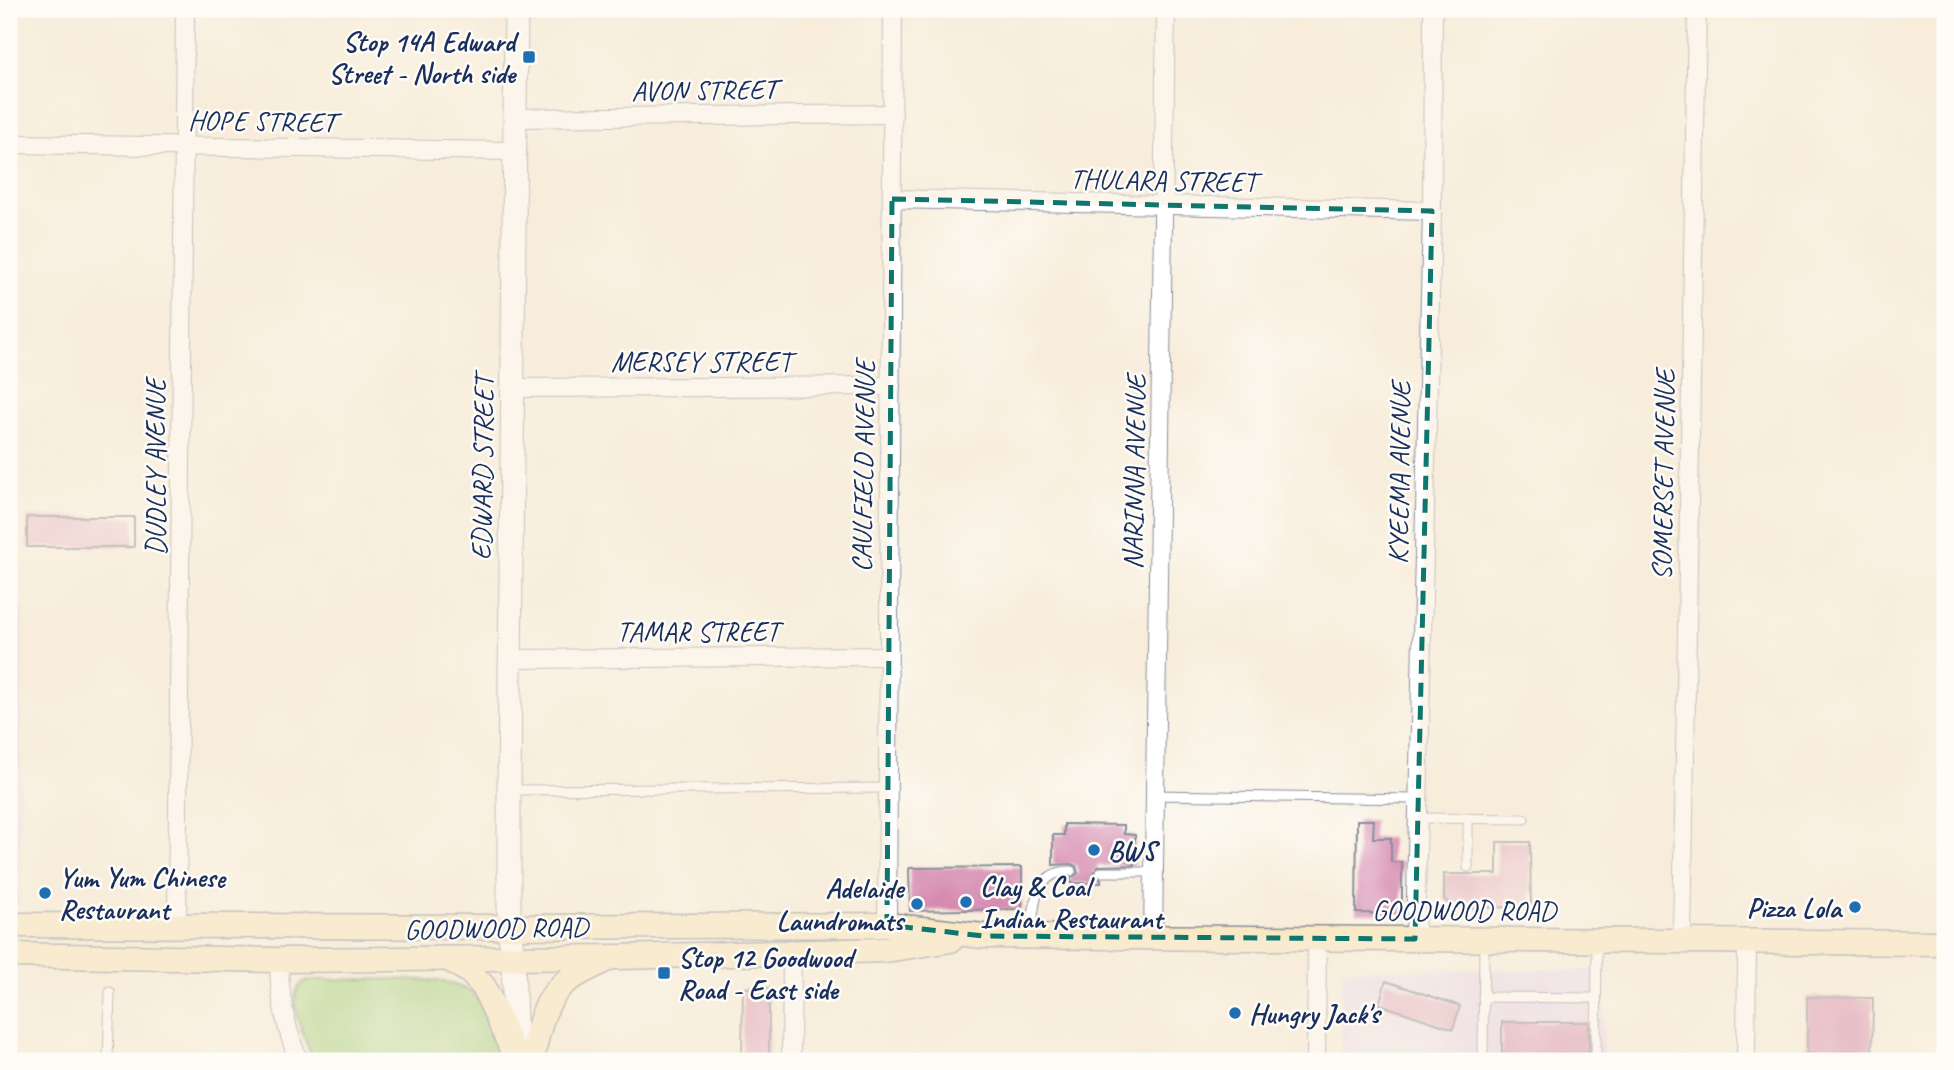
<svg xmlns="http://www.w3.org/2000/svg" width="1954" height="1070" font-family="Caveat,sans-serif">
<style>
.built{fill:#e5d3f1}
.green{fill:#a4d584;stroke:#608271;stroke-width:2}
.building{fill:#d68bb1}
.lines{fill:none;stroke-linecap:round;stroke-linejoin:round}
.service-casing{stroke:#8a8e9c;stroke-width:11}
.minor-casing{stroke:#8a8e9c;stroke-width:20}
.tertiary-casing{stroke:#8a8e9c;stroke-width:25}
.secondary-casing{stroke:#8a8e9c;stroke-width:27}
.service{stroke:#fff;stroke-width:9}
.minor{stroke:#fff;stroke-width:18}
.tertiary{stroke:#fff;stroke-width:23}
.secondary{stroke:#f8e8c3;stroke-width:24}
.marked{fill:none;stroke:#0f766e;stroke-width:5;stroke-dasharray:14 9;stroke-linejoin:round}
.poi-dot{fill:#1f6fb2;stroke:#fdfcf7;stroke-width:2.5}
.labels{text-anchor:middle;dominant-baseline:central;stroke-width:5;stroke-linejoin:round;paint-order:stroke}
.poi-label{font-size:28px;font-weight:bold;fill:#1b2f5e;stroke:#fdfcf7;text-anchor:start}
.street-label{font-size:28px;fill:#1b2f5e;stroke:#fdfcf7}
</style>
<rect width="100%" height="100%" fill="#fdfcf7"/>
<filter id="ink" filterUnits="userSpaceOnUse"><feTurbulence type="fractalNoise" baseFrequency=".0143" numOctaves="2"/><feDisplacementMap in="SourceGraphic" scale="14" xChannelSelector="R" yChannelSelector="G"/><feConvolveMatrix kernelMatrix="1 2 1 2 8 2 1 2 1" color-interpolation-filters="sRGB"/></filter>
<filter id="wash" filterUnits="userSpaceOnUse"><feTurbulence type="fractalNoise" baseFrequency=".00686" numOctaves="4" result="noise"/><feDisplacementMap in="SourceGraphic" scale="28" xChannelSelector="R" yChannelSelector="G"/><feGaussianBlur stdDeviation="1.57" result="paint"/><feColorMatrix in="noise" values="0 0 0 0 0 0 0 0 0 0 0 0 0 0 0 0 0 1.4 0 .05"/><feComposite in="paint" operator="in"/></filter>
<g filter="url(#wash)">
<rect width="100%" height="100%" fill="#f8eddb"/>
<g class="built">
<path d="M9,606H23L19,904H9Z"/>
<path d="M1342,969L1604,970L1603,1061H1341Z"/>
</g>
<path class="green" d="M390,979L443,981L474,992L497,1038L499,1061H314C306,1042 279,988 309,980Z"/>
<g id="blocks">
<g class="building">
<rect x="27" y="517" width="107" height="30"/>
<path d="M1357,820H1374L1373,838H1391V862H1402V914L1356,913Z"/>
<path d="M1064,824L1124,825V834L1135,835V865L1098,866L1094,873L1097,878L1101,879V883H1071V878L1078,873L1076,866L1071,864L1053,865V835H1064Z"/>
<path d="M1497,842H1530L1531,907L1453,908L1444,899V874H1497Z"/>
<path d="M1022,867V909L910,911L909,868Z"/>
<path d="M1386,981L1460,1006L1453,1029L1379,1004Z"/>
<path d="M743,988H769V1061H742Z"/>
<path d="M1807,997L1873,998L1872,1061H1807Z"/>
<rect x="1502" y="1022" width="87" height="39"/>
</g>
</g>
</g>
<g filter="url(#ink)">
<use href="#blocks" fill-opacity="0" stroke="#8a8e9c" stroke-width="2"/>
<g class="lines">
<defs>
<g id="service">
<path d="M510,790L887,788"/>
<path d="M1154,795L1417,799"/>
<path d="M1417,818L1524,819"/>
<path d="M1468,867V818"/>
<path d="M1101,872H1154"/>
<path d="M1032,934C1033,907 1034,871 1071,871"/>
<path d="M1483,997L1596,998"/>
<path d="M108,1061L110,992"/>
<path d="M1483,1061L1484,941"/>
<path d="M1596,1061L1597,941"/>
</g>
<g id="minor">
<path d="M515,118L893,114"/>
<path d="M9,144L514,151"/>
<path d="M892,199L1432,211"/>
<path d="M512,388L891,386"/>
<path d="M510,659L887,656"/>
<path d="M177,925L185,9"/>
<path d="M887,925L893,9"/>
<path d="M1153,937L1166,9"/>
<path d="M1415,939L1432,211L1433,9"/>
<path d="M1682,941L1697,9"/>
<path d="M279,960C279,996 285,1028 299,1061"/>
<path d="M791,1061L792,954"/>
<path d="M1316,1061L1317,938"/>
<path d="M1746,1061L1747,942"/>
</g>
<path id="tertiary" d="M516,1055L513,958L509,927V790L516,9"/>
<g id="secondary">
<path d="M9,925L509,927L887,925L983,936L1945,943"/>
<path d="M9,955L279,960L619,957L886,950L951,940"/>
<path d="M449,959L470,972L484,987L516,1058"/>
<path d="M531,1061C538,1035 541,1004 563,984C575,974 593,967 607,959"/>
</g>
</defs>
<use href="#service" class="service-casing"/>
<use href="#minor" class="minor-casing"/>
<use href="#tertiary" class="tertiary-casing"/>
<use href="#secondary" class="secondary-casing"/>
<use href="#service" class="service"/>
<use href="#minor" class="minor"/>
<use href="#tertiary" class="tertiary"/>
<use href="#secondary" class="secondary"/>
</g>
</g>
<path d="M0 0H1954V1070H0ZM892,199L1432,211L1415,939L983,936L887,925Z" fill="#f8eddb" fill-opacity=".55" fill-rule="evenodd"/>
<path class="marked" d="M892,199L1432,211L1415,939L983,936L887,925Z"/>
<g class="poi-dot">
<rect x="522" y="50" width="14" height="14" rx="3.5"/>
<circle cx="1094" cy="850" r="7"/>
<circle cx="45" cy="893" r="7"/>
<circle cx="966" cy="902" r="7"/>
<circle cx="917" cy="904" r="7"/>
<circle cx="1855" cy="907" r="7"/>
<rect x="657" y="966" width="14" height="14" rx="3.5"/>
<circle cx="1235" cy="1013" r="7"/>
</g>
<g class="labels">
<g class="poi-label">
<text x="515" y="41" text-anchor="end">Stop 14A Edward<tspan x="515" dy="32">Street - North side</tspan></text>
<text x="1108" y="850">BWS</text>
<text x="59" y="877">Yum Yum Chinese<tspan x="59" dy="32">Restaurant</tspan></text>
<text x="980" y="886">Clay &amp; Coal<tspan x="980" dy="32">Indian Restaurant</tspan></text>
<text x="903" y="888" text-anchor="end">Adelaide<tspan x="903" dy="32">Laundromats</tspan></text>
<text x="1841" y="907" text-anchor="end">Pizza Lola</text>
<text x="678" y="957">Stop 12 Goodwood<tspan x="678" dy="32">Road - East side</tspan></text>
<text x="1249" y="1013">Hungry Jack's</text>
</g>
<g class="street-label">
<text transform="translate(704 90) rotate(-1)">AVON STREET</text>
<text transform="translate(262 121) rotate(1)">HOPE STREET</text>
<text transform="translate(1163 180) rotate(1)">THULARA STREET</text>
<text x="701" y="361">MERSEY STREET</text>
<text transform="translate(863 466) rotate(-89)">CAULFIELD AVENUE</text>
<text transform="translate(155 467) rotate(-90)">DUDLEY AVENUE</text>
<text transform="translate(482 468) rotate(-89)">EDWARD STREET</text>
<text transform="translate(1134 472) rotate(-89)">NARINNA AVENUE</text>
<text transform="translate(1399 473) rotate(-89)">KYEEMA AVENUE</text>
<text transform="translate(1663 475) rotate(-89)">SOMERSET AVENUE</text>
<text x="698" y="631">TAMAR STREET</text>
<text x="1464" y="910">GOODWOOD ROAD</text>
<text transform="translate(496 928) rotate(-1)">GOODWOOD ROAD</text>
</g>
</g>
<rect width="1954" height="1070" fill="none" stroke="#fdfcf7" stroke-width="35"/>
</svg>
